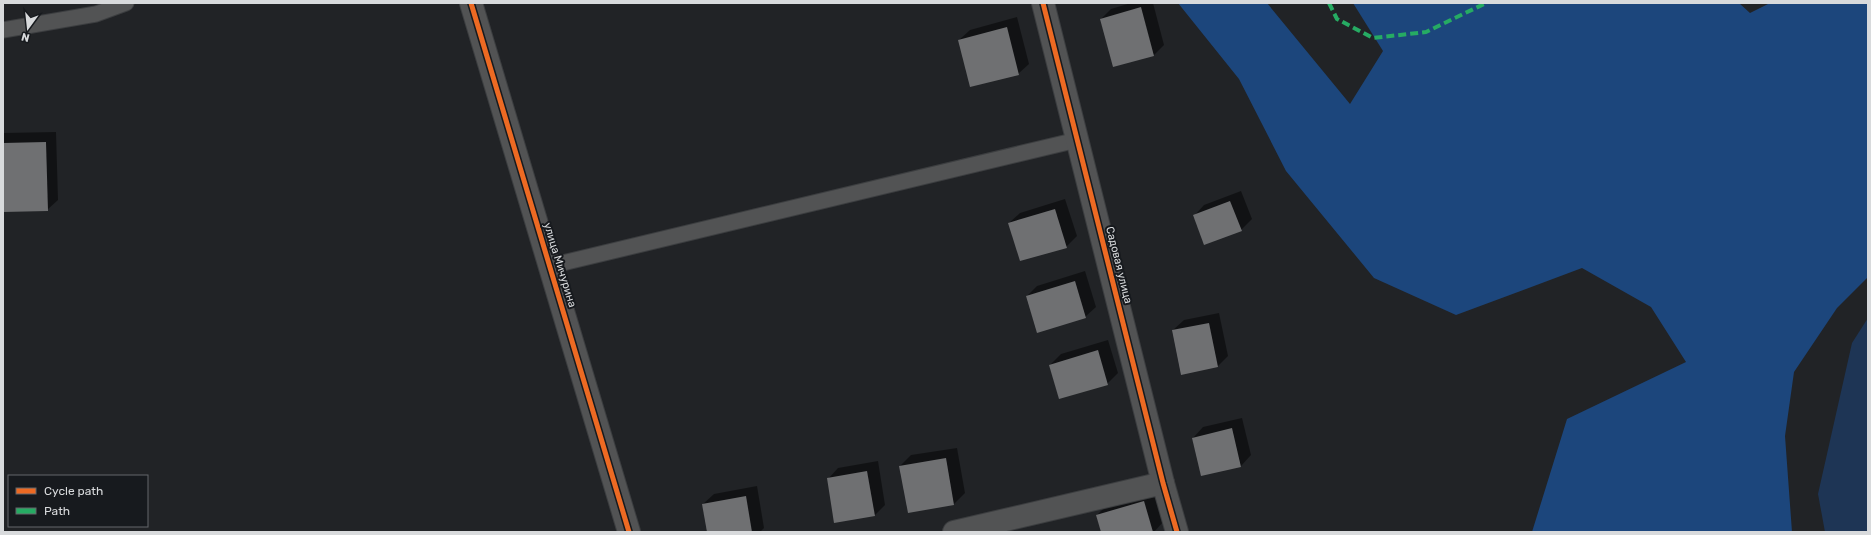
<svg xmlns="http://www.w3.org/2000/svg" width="1871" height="535" font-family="Rubik,sans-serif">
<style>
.green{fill:#1e3555}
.forest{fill:#1c467c}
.shadow{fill:#0007}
.building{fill:#6f7072}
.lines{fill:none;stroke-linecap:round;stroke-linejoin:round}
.service-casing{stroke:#3c3e40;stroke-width:17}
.minor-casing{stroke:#3c3e40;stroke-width:24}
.service{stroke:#525354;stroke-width:15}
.minor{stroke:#525354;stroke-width:22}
.quiet{stroke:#26ab63;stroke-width:4;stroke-dasharray:8 4;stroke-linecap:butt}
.cycleway-casing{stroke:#171a1e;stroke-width:8}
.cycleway{stroke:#ed6a23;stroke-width:5}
.labels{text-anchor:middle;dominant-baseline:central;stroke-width:4;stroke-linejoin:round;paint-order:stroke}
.street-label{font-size:11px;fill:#d8dadc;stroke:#171a1e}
</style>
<rect width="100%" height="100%" fill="#212326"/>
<path class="green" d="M1868,318V532H1825L1818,494L1852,343Z"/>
<path class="forest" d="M1178,3H1267L1350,104L1383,51L1353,3H1739L1750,13L1770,3H1868V277L1837,308L1794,372L1785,436L1792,532H1532L1567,419L1686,362L1651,307L1582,268L1456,315L1374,278L1286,171L1239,79Z"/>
<g class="shadow">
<path d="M1131,3H1153L1164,45L1154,55L1101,19L1111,9Z"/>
<path d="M1017,17L1029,64L1018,74L959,40L970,30Z"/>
<path d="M56,132L58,200L47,210L3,211V133Z"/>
<path d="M1241,191L1252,219L1241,230L1194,216L1204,205Z"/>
<path d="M1065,199L1077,236L1066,247L1009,223L1020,213Z"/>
<path d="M1085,271L1096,307L1085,317L1027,296L1037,286Z"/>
<path d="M1219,313L1228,356L1218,366L1173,330L1184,320Z"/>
<path d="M1108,340L1118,373L1107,384L1050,365L1061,354Z"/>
<path d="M1242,418L1251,455L1241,466L1202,475L1193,438L1203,427Z"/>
<path d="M957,448L965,493L954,504L909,512L900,466L911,455Z"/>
<path d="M878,461L885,505L875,515L828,479L838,468Z"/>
<path d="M757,486L764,528L760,532H708L703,504L714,494Z"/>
<path d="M1154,491L1163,522L1154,532H1102L1097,515L1108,504Z"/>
</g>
<g class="building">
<path d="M1141,7L1154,56L1113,67L1100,19Z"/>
<path d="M1007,27L1019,75L970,87L958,40Z"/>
<path d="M46,142L48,211L3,212V143Z"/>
<path d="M1230,201L1242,231L1204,245L1193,215Z"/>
<path d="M1055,209L1067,248L1020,261L1008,223Z"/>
<path d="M1075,281L1086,318L1037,333L1026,296Z"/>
<path d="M1209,323L1218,367L1181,375L1172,330Z"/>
<path d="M1098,350L1108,385L1059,399L1049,365Z"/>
<path d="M1232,428L1241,467L1201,476L1192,438Z"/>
<path d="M946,458L954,505L908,513L899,466Z"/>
<path d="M867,471L875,516L834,523L827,478Z"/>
<path d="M746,496L752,532H707L702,504Z"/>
<path d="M1144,501L1153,532H1101L1096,515Z"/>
</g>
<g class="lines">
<defs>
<g id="service">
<path d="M3,30L96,14L126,3"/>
<path d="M550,266L1077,140"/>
</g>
<g id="minor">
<path d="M471,3L629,532"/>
<path d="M1043,3L1163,483L1177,532"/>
<path d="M954,532L1163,483"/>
</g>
</defs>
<use href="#service" class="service-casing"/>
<use href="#minor" class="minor-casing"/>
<use href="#service" class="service"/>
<use href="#minor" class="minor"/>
<path class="quiet" d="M1329,3L1337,19L1373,38L1426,32L1486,3"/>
<defs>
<g id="cycleway">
<path d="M471,3L629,532"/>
<path d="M1043,3L1163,483L1177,532"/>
</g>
</defs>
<use href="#cycleway" class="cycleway-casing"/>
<use href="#cycleway" class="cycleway"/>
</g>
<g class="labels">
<g class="street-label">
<text transform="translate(560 265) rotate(73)">улица Мичурина</text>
<text transform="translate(1119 265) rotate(76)">Садовая улица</text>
</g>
</g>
<rect width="1871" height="535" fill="none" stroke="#d8dadc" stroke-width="8"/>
<rect x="8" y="475" width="140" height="52" fill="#171a1e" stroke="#64676a"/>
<rect x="16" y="488" width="20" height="6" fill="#ed6a23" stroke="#64676a"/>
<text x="44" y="495" font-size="12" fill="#d8dadc">Cycle path</text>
<rect x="16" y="508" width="20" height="6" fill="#26ab63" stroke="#64676a"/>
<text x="44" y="515" font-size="12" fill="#d8dadc">Path</text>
<g transform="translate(28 28) rotate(195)" stroke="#171a1e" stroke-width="3" paint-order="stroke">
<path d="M0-3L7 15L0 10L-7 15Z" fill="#d8dadc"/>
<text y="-6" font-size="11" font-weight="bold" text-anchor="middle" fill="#d8dadc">N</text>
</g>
</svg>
